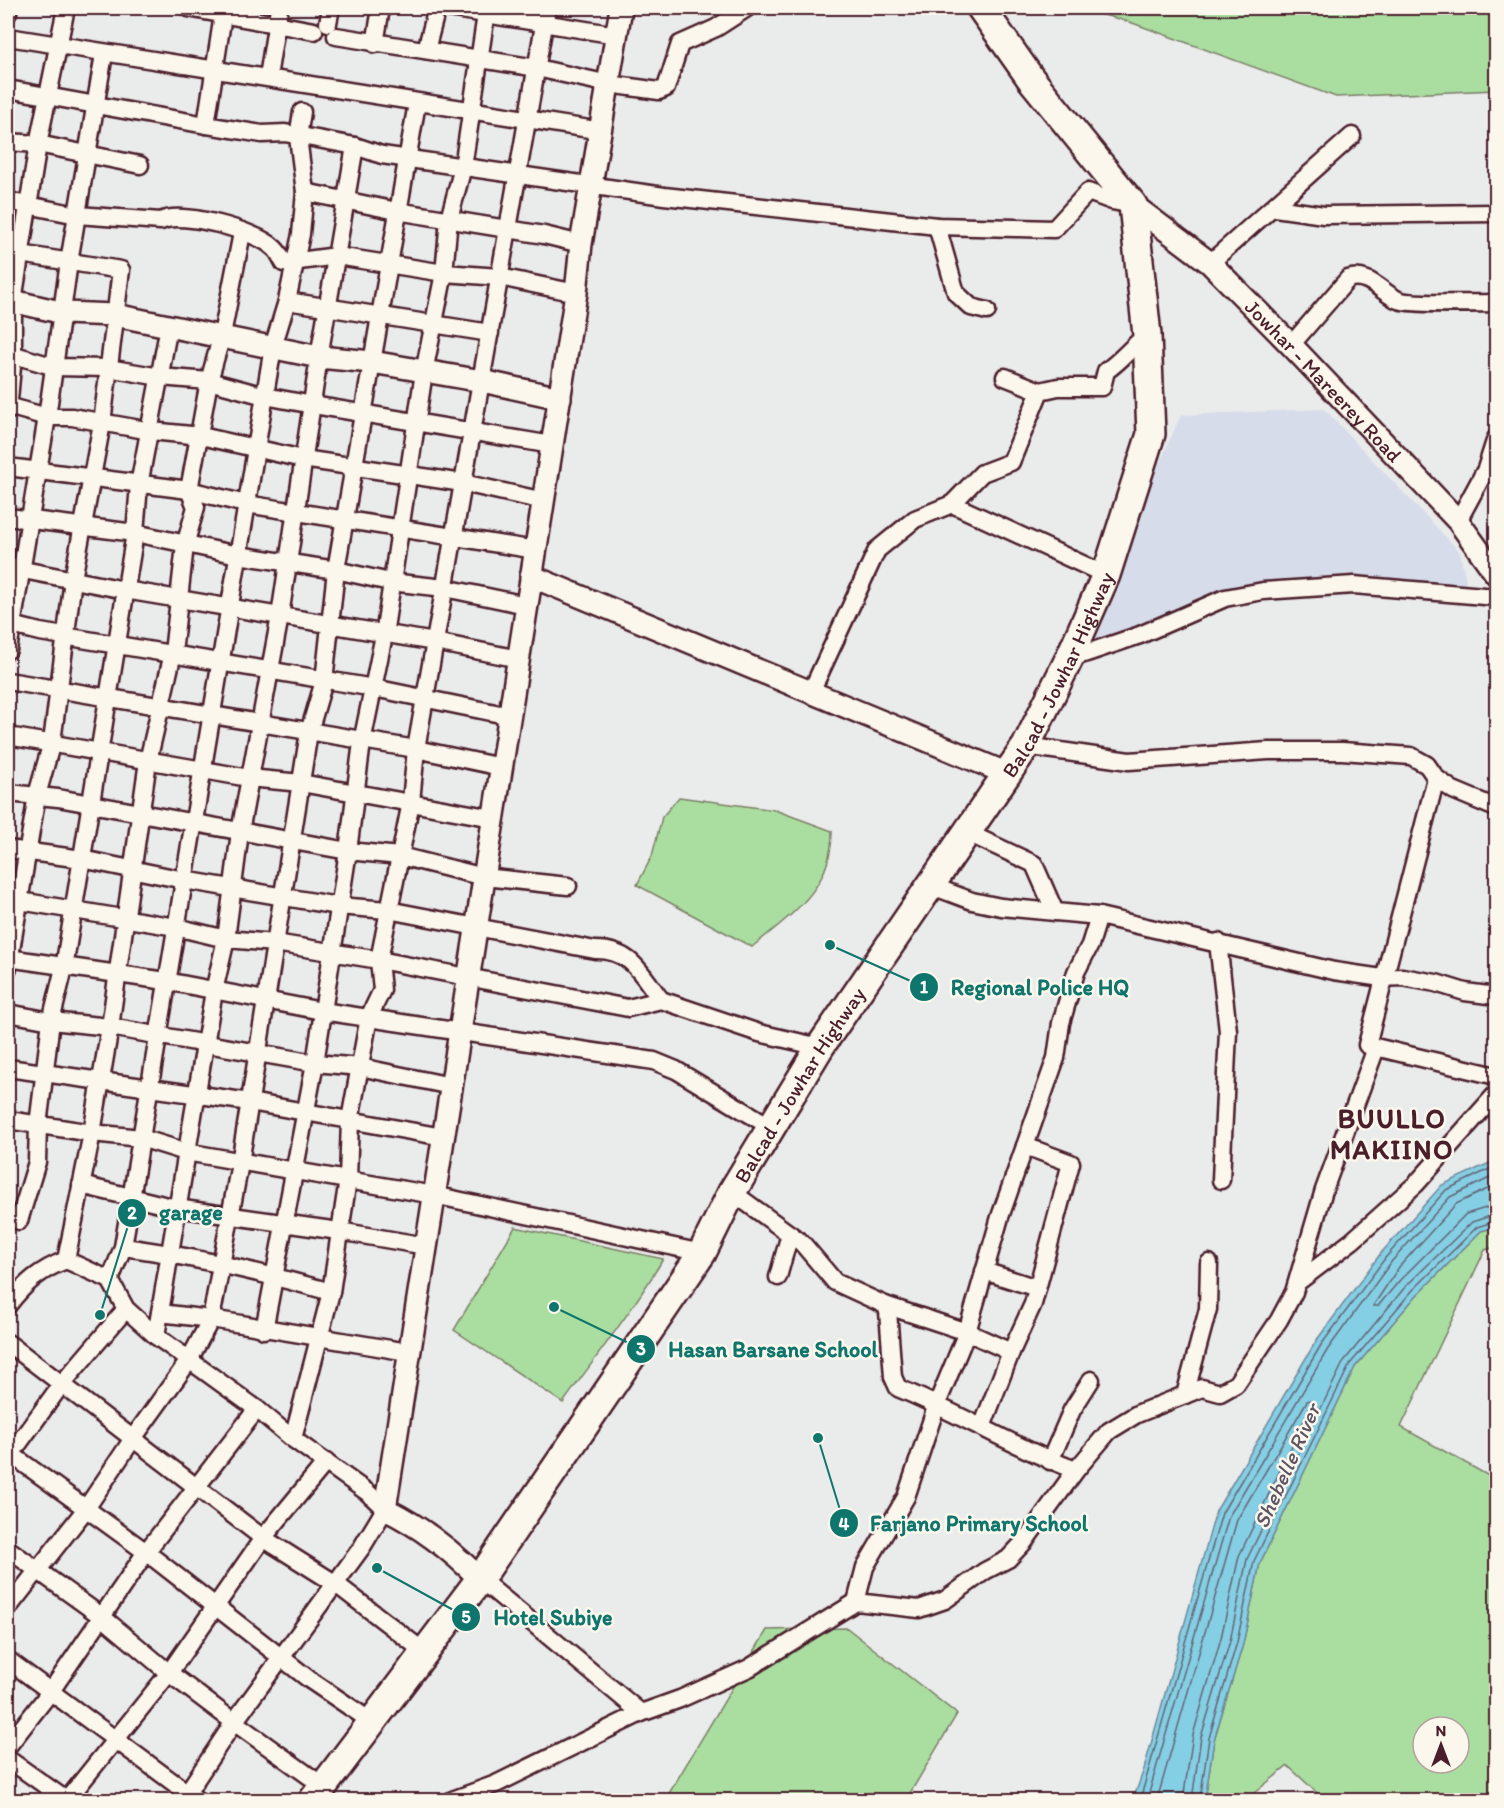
<svg xmlns="http://www.w3.org/2000/svg" width="1504" height="1808" font-family="Itim,sans-serif">
<style>
.built{fill:#d6dcea}
.green{fill:#aadea0;stroke:#7a7e66;stroke-width:1.5;fill-rule:evenodd}
.water{fill:#85cfe5;stroke:#6d899b;stroke-width:1.5}
.lines{fill:none;stroke-linecap:round;stroke-linejoin:round}
.shore{stroke:#626575;stroke-width:1.5}
.minor-casing{stroke:#4a1f2b;stroke-width:21}
.tertiary-casing{stroke:#4a1f2b;stroke-width:26}
.primary-casing{stroke:#4a1f2b;stroke-width:32}
.minor{stroke:#fbf7ec;stroke-width:16}
.tertiary{stroke:#fbf7ec;stroke-width:21}
.primary{stroke:#fbf7ec;stroke-width:27}
.labels{text-anchor:middle;dominant-baseline:central;stroke-width:5;stroke-linejoin:round;paint-order:stroke}
.street-label{font-size:21px;fill:#4a1f2b;stroke:#fbf7ec}
.water-label{font-size:22px;font-style:italic;fill:#5c5463;stroke:#fbf7ec}
.district-label{font-size:27px;font-weight:bold;letter-spacing:1.5px;fill:#4a1f2b;stroke:#fbf7ec}
.leader{fill:none;stroke:#0f766e;stroke-width:2}
.callout-dot{fill:#0f766e;stroke:#fbf7ec;stroke-width:2}
.mark-label{font-size:18px;text-anchor:middle;font-weight:bold;fill:#fff}
.callout-label{font-size:22px;text-anchor:middle;font-weight:bold;fill:#0f766e;stroke:#fbf7ec;stroke-width:5;stroke-linejoin:round;paint-order:stroke}
</style>
<rect width="100%" height="100%" fill="#eaebeb"/>
<filter id="ink" filterUnits="userSpaceOnUse"><feTurbulence type="fractalNoise" baseFrequency=".0167" numOctaves="2"/><feDisplacementMap in="SourceGraphic" scale="12" xChannelSelector="R" yChannelSelector="G"/><feConvolveMatrix kernelMatrix="1 2 1 2 8 2 1 2 1" color-interpolation-filters="sRGB"/></filter>
<g filter="url(#ink)">
<path class="built" d="M1324,409L1460,552L1467,586L1356,575L1234,587L1109,640H1088L1129,531L1181,415Z"/>
<g class="green">
<path d="M1076,8H1496V90L1336,97L1127,21Z"/>
<path d="M679,797L775,810L832,831C832,889 793,913 752,947L637,885L652,856L662,817Z"/>
<path d="M515,1227L663,1259C633,1310 597,1355 563,1403L454,1330Z"/>
<path d="M1496,1227V1247L1485,1250L1401,1427L1496,1480V1800H1325L1288,1766L1245,1800H1205L1214,1740L1243,1644L1260,1563L1355,1367L1416,1296L1481,1231ZM1423,1727H1459V1763H1423Z"/>
<path d="M847,1628L957,1714L906,1800H665L767,1630Z"/>
</g>
<path class="water" d="M1496,1160V1227L1481,1231L1416,1296L1355,1367L1260,1563L1243,1644L1214,1740L1205,1800H1133L1144,1769L1216,1511L1316,1341L1381,1253L1442,1185Z"/>
<g class="lines">
<g class="shore">
<path d="M1496,1185L1456,1204L1399,1267L1373,1306H1378L1400,1280L1466,1214L1496,1205"/>
<path d="M1140,1800L1222,1513L1321,1345L1386,1257L1446,1190L1496,1166"/>
<path d="M1147,1800L1229,1516L1328,1349L1392,1261L1450,1197L1496,1175"/>
<path d="M1157,1800L1237,1520L1307,1401L1311,1400L1312,1404L1239,1556L1221,1638L1193,1735L1183,1800"/>
<path d="M1192,1800L1201,1737L1230,1641L1247,1559L1344,1361L1406,1286L1472,1222L1496,1214"/>
<path d="M1200,1800L1209,1738L1237,1642L1254,1561L1350,1364L1412,1291L1477,1227L1496,1221"/>
</g>
<defs>
<g id="minor">
<path d="M188,8L314,31"/>
<path d="M448,8L617,35"/>
<path d="M8,13V8"/>
<path d="M328,23L331,8"/>
<path d="M336,36L537,68L609,84L659,91L666,88L680,44L716,28L747,8"/>
<path d="M8,37L602,131"/>
<path d="M375,44L381,8"/>
<path d="M426,50L437,8"/>
<path d="M268,77L279,8"/>
<path d="M8,89L206,125L262,134L285,133L355,146L382,155L664,196L937,226L1054,229L1088,192L1112,201L1133,205"/>
<path d="M206,125L224,8"/>
<path d="M8,142L38,144L140,165"/>
<path d="M305,192L397,211L544,235L581,244"/>
<path d="M8,201L77,215L161,221C181,210 256,231 273,247C278,250 281,258 284,263L337,256L444,273L500,277L576,293"/>
<path d="M1275,208L1324,215L1496,213"/>
<path d="M937,226L956,293L971,307L987,311"/>
<path d="M8,252L121,270L102,423L73,579L52,742L37,795L8,968"/>
<path d="M1210,263L1352,136"/>
<path d="M287,301L490,333"/>
<path d="M1291,345L1348,279C1368,272 1381,292 1398,300C1409,305 1479,303 1496,303"/>
<path d="M8,353L55,367L108,368L160,377L209,381L265,396L313,405L552,445"/>
<path d="M1005,377L1040,391"/>
<path d="M8,406L47,417H72L151,431L201,436L303,459L463,483L544,501"/>
<path d="M8,411L13,355V301L38,144L66,8"/>
<path d="M8,467L189,490L246,504L536,550"/>
<path d="M952,504L982,473L1011,462L1040,391L1058,387H1102L1106,371C1122,360 1132,346 1147,335"/>
<path d="M8,517L135,533L238,555L336,570L390,582L445,588L526,605"/>
<path d="M1458,521L1486,469L1496,438"/>
<path d="M8,567L125,590L435,642L519,659"/>
<path d="M8,624L40,632L374,688L510,716"/>
<path d="M8,650L47,417L69,262L104,54"/>
<path d="M1069,659L1140,635L1225,598L1263,591L1354,585L1496,597"/>
<path d="M8,681L416,749L501,767"/>
<path d="M811,692L877,550L915,519L952,504L1106,575"/>
<path d="M8,736L249,778L301,783L493,818"/>
<path d="M1026,746L1129,761L1268,751H1342L1411,756L1427,765L1436,778L1453,790L1496,808"/>
<path d="M1436,778L1367,1045L1496,1076"/>
<path d="M8,793L58,798L348,851L400,856L484,877L568,886"/>
<path d="M968,833L1034,864L1055,912"/>
<path d="M8,849L82,859L184,880L338,906L388,910L595,950C631,949 641,974 661,1000"/>
<path d="M932,886L972,901L1001,907L1099,916L1334,971L1382,978L1402,977L1436,983L1465,992L1496,996"/>
<path d="M8,899L176,927L226,939L275,943L379,960L628,1008L661,1000L759,1033L820,1047"/>
<path d="M1218,942L1228,1031L1221,1180"/>
<path d="M8,958L166,981L322,1011L654,1061L676,1070L771,1127"/>
<path d="M8,1013L51,1021L110,1027L315,1063L360,1067L451,1086"/>
<path d="M8,1068L250,1102L443,1137"/>
<path d="M8,1120L92,1133L141,1138L186,1152L434,1195L702,1253"/>
<path d="M81,1185L176,1208L339,1231L426,1246"/>
<path d="M732,1192L802,1243L835,1282L885,1305L888,1311L893,1377L898,1388C959,1413 1015,1448 1076,1470"/>
<path d="M8,1215L19,1221L37,1162L38,1125L51,1021L64,968L135,533L139,485L169,326"/>
<path d="M123,1247C193,1256 263,1273 331,1292"/>
<path d="M66,1260L92,1133L110,1027L148,761L173,653L185,545L196,507L189,490L209,381L222,335L242,233"/>
<path d="M66,1260L110,1280L126,1309L156,1336L257,1409L293,1439L367,1492L385,1509L362,1547L234,1722L187,1793"/>
<path d="M984,1271L1037,1288"/>
<path d="M778,1277L790,1234"/>
<path d="M110,1280L123,1247L273,347L287,301L301,234L305,192L298,137L302,112"/>
<path d="M1298,1282L1352,1241L1416,1184L1496,1094"/>
<path d="M8,1305C25,1283 40,1270 66,1260"/>
<path d="M885,1305L967,1332L1011,1352"/>
<path d="M160,1313L211,1319L408,1352"/>
<path d="M264,1330L315,1063L348,851L362,742L384,635L424,372L444,273L449,219L463,167L487,8"/>
<path d="M156,1336L214,991L226,939L240,832L280,616L319,357L355,146"/>
<path d="M8,1343L263,1538L336,1584L423,1651"/>
<path d="M1185,1395L1208,1309L1209,1263"/>
<path d="M982,1427L1011,1352L1033,1304L1071,1163L1025,1146"/>
<path d="M293,1439L331,1292L348,1179L350,1120L369,1017L382,990L379,960L411,802L416,749L547,8"/>
<path d="M8,1452L146,1552L310,1680L372,1722"/>
<path d="M8,1458L61,1385L126,1309"/>
<path d="M1050,1461L1072,1410L1091,1380"/>
<path d="M8,1549L101,1616L169,1673L234,1722L323,1786"/>
<path d="M480,1579L641,1713"/>
<path d="M856,1602L865,1567L906,1497L937,1404L967,1332L1000,1217L1056,1058L1061,1023L1076,972L1090,945L1099,916"/>
<path d="M8,1608L85,1510L134,1437L188,1362L211,1319L240,1163L309,732L324,681L336,570L417,103"/>
<path d="M8,1660L197,1800"/>
<path d="M8,1746L51,1691L146,1552L257,1409"/>
<path d="M8,1759L66,1800"/>
<path d="M67,1800L169,1673L263,1538L326,1462"/>
<path d="M452,1800L496,1784L641,1713L680,1699L749,1668L856,1602L919,1609L945,1600L985,1571L1008,1559L1024,1542L1076,1470L1109,1431L1137,1414L1202,1388L1220,1393L1236,1384L1279,1320L1294,1292L1324,1190L1376,1048"/>
</g>
<g id="tertiary">
<path id="s1" d="M1133,205L1210,263L1291,345L1458,521L1496,574"/>
<path d="M8,300L64,313L115,315L319,357L372,362L482,381L560,398"/>
<path d="M531,576L1008,774"/>
<path d="M480,1579C451,1550 422,1527 385,1509L576,293L581,244L621,8"/>
</g>
<g id="primary">
<path id="s2" d="M313,1800L480,1579L702,1253L732,1192L820,1047L1026,746L1069,659L1106,575L1151,434L1147,335L1133,205L1031,79L981,8"/>
</g>
</defs>
<use href="#minor" class="minor-casing"/>
<use href="#tertiary" class="tertiary-casing"/>
<use href="#primary" class="primary-casing"/>
<use href="#minor" class="minor"/>
<use href="#tertiary" class="tertiary"/>
<use href="#primary" class="primary"/>
</g>
</g>
<g class="labels">
<g class="street-label">
<text stroke="none"><textPath href="#s1" startOffset="260">Jowhar - Mareerey Road</textPath></text>
<text stroke="none"><textPath href="#s2" startOffset="1352">Balcad - Jowhar Highway</textPath></text>
<text stroke="none"><textPath href="#s2" startOffset="866">Balcad - Jowhar Highway</textPath></text>
</g>
<g class="water-label">
<text transform="translate(1287 1466) rotate(-66)">Shebelle River</text>
</g>
<g class="district-label">
<text x="1392" y="1118">BUULLO<tspan x="1392" dy="31">MAKIINO</tspan></text>
</g>
</g>
<path class="leader" d="M830 945L924 987M100 1315L132 1213M554 1307L641 1349M818 1438L844 1523M377 1568L466 1617"/>
<g class="callout-dot">
<circle cx="830" cy="945" r="6"/>
<circle cx="100" cy="1315" r="6"/>
<circle cx="554" cy="1307" r="6"/>
<circle cx="818" cy="1438" r="6"/>
<circle cx="377" cy="1568" r="6"/>
<circle cx="924" cy="987" r="15"/>
<circle cx="132" cy="1213" r="15"/>
<circle cx="641" cy="1349" r="15"/>
<circle cx="844" cy="1523" r="15"/>
<circle cx="466" cy="1617" r="15"/>
</g>
<g class="mark-label">
<text x="924" y="993">1</text>
<text x="132" y="1219">2</text>
<text x="641" y="1355">3</text>
<text x="844" y="1530">4</text>
<text x="466" y="1623">5</text>
</g>
<g class="callout-label">
<text x="1040" y="995">Regional Police HQ</text>
<text x="191" y="1220">garage</text>
<text x="773" y="1357">Hasan Barsane School</text>
<text x="979" y="1531">Farjano Primary School</text>
<text x="553" y="1625">Hotel Subiye</text>
</g>
<rect width="1504" height="1808" fill="none" stroke="#fbf7ec" stroke-width="30"/>
<rect x="15" y="15" width="1474" height="1778" fill="none" stroke="#4a1f2b" stroke-width="2" filter="url(#ink)"/>
<g transform="translate(1441 1745)"><circle r="28" fill="#fbf7ec" stroke="#b4a19f" stroke-width="1.5"/>
<path d="M0-4.5L10 22L0 15L-10 22Z" fill="#4a1f2b"/>
<text y="-9" font-size="16" font-weight="bold" text-anchor="middle" fill="#4a1f2b">N</text>
</g>
</svg>
